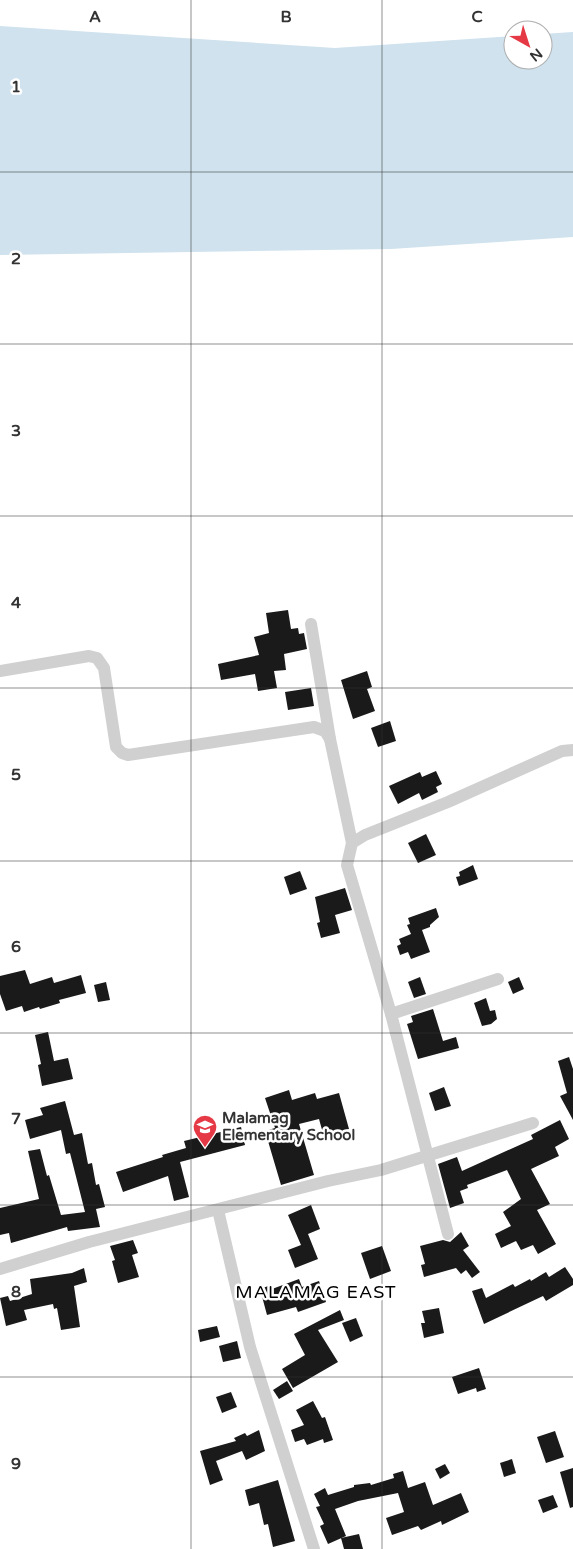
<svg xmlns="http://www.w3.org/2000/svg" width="573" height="1549" font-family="'Varela Round',sans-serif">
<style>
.water{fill:#cfe2ee}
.building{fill:#1a1a1a}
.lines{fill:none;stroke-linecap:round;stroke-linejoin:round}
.street{stroke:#d0d0d0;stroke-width:12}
.grid{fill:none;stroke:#333;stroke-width:1;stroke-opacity:0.55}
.labels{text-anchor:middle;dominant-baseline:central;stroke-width:5;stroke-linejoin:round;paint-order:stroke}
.poi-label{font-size:15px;font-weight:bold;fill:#333;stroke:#fff;text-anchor:start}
.quarter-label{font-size:18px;letter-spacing:1px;fill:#000;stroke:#fff}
.grid-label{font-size:16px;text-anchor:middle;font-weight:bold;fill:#333;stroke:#fff;stroke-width:5;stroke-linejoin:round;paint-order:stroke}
</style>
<rect width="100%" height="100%" fill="#fff"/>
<path class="water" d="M0,26L335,48L513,36V60H543V34L573,32V237L391,249L0,255Z"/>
<g class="building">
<path d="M288,610L291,629L298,628L299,634L304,633L307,649L284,654L286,670L274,671L277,688L258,691L255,674L221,680L218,664L259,655L254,637L269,633L266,613Z"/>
<path d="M367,671L372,687L367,689L375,711L353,719L341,680Z"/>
<path d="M311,688L314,706L288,710L285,692Z"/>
<path d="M390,721L396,741L378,747L371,728Z"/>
<path d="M436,771L442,784L436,787L438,792L422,800L419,793L398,804L389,786L420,772L422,777Z"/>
<path d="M426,834L436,855L418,863L408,843Z"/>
<path d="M473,865L478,879L459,886L456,877L460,876L459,872Z"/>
<path d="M300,871L307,889L290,895L284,877Z"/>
<path d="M345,888L352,910L335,915L340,933L321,938L317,923L320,922L315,897Z"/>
<path d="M436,908L439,917L430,925V927L422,930L430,952L411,959L408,952L400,955L397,946L401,944L399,939L411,934L407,925L410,924L408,918Z"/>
<path d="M25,970L30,984L52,977L54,983L81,975L86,993L59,1000L60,1003L40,1009L39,1007L24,1012L22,1006L6,1011L0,994V976Z"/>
<path d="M420,977L426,994L414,998L408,982Z"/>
<path d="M519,977L524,989L513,994L508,982Z"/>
<path d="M106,982L110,1000L98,1002L94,985Z"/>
<path d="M486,998L490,1011L495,1010L497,1019L491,1024L482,1026L474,1003Z"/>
<path d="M433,1009L443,1041L456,1037L459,1048L418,1059L407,1024L413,1022L411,1016Z"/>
<path d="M48,1032L54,1061L68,1058L73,1079L42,1086L38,1065L41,1064L35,1035Z"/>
<path d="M569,1057L573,1069V1120L560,1096L567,1093L558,1061Z"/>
<path d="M444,1087L451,1106L435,1111L429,1093Z"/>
<path d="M289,1090L292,1100L315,1093L317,1099L339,1093L349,1129L324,1137L319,1119L299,1124L314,1175L281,1185L265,1131L275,1128L265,1098Z"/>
<path d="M65,1101L74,1135L82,1133L88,1164L92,1163L96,1185L99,1184L105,1207L96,1209L100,1227L68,1231L67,1227L11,1243L9,1233L0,1235V1208L39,1199L28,1151L40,1149L47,1176L49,1175L61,1215L85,1212L70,1153L66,1154L61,1130L30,1139L25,1120L43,1115L40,1108Z"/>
<path d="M560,1120L569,1139L555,1147L559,1156L531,1169L550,1204L537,1210L556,1244L538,1254L533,1245L521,1250L516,1241L501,1248L495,1234L511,1226L503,1212L521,1199L507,1170L467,1185L468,1188L460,1191L464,1203L450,1208L438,1164L457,1157L462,1171L533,1139L531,1135Z"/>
<path d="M241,1127L245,1145L180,1162L189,1197L174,1201L168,1176L123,1192L116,1172L163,1157L162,1155L186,1148L184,1141Z"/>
<path d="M311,1205L320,1229L308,1234L318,1259L295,1268L288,1250L301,1245L288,1215Z"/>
<path d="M461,1232L469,1246L463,1250L480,1272L472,1278L466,1270L461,1274L456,1268L424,1277L421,1265L425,1264L420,1246L443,1240L450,1242Z"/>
<path d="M133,1240L138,1253L132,1255L139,1277L118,1283L112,1261L115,1260L110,1246Z"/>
<path d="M382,1246L391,1271L370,1279L361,1253Z"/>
<path d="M565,1267L573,1279V1285L546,1301L543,1296L484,1324L472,1291L482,1288L486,1298L513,1284L515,1287L530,1279L531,1281L546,1272L549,1277Z"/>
<path d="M84,1268L87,1282L74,1286L80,1327L61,1330L57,1308L54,1309L53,1304L24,1310L27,1320L6,1326L0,1298L8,1296L10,1301L32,1294L30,1279L72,1273Z"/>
<path d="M299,1279L302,1287L319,1281L326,1302L298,1312L296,1307L267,1315L260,1289L271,1285L272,1289Z"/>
<path d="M439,1308L444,1333L424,1338L421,1323H425L422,1311Z"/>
<path d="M340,1310L344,1320L318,1330L338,1362L293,1388L282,1369L305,1355L294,1334Z"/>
<path d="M356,1318L363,1336L350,1342L342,1323Z"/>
<path d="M217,1326L220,1337L200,1342L198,1330Z"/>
<path d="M237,1341L241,1358L223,1362L219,1346Z"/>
<path d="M479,1368L486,1389L477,1392L476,1388L458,1394L452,1377Z"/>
<path d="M287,1381L293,1391L279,1399L273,1390Z"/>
<path d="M231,1392L237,1407L222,1413L216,1397Z"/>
<path d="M313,1401L322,1418L325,1417L333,1440L324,1443L323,1439L307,1445L304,1439L295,1442L291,1430L304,1425L296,1410Z"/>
<path d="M259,1430L265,1451L246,1460L242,1451L216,1461L223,1480L210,1485L200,1451L236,1441L234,1438L245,1433L247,1436Z"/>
<path d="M555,1431L564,1457L546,1463L537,1437Z"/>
<path d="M512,1459L516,1473L504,1477L500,1463Z"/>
<path d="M445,1464L450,1473L440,1479L435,1469Z"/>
<path d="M573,1468V1507L570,1508L560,1472Z"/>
<path d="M403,1471L408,1488L425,1482L433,1505L461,1493L469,1512L442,1525L441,1521L421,1530L418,1526L392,1535L386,1518L404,1512L398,1493L358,1501L335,1509L346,1536L328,1544L320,1526L324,1524L316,1507L320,1506L314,1494L325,1488L328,1495L354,1487V1485L370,1483L371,1485L394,1478L393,1474Z"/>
<path d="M278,1480L295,1541L273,1547L268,1524L264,1525L259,1503L249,1506L245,1490Z"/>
<path d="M553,1495L558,1507L543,1513L538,1500Z"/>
<path d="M359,1534L363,1549H344L341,1538Z"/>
</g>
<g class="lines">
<g class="street">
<path d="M311,624L330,739L352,843"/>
<path d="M0,671L89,656L97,658L104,668L116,747L122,753L128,755L314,727L325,731L330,739"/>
<path d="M391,1014L498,979"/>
<path d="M218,1210L250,1347L314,1549"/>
<path d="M448,1234L391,1014L347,865L352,843L365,835L448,802L562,751L573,750"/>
<path d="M0,1269L89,1242L328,1181L381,1170L533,1123"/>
</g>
</g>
<path class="grid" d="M191,0V1549M382,0V1549M0,172H573M0,344H573M0,516H573M0,688H573M0,861H573M0,1033H573M0,1205H573M0,1377H573"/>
<defs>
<symbol id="school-pin" viewBox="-11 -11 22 30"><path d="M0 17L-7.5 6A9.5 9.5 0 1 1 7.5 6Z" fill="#e63946" stroke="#fff"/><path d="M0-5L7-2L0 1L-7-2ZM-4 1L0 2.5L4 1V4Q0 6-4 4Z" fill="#fff"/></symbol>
</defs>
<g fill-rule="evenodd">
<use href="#school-pin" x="191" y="1113" width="28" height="38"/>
</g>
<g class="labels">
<g class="poi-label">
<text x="222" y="1118">Malamag<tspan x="222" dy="17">Elementary School</tspan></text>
</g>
<g class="quarter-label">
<text x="316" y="1292">MALAMAG EAST</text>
</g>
</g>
<g class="grid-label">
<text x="95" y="22">A</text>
<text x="286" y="22">B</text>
<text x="477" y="22">C</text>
<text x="16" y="92">1</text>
<text x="16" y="264">2</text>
<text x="16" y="436">3</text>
<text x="16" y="608">4</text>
<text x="16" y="780">5</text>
<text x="16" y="952">6</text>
<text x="16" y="1124">7</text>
<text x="16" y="1297">8</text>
<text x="16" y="1469">9</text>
</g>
<g transform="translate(528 45) rotate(141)"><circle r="24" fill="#ffffff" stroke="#adadad"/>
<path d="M0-4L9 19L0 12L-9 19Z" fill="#e63946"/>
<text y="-8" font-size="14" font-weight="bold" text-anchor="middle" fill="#333333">N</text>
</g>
</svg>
